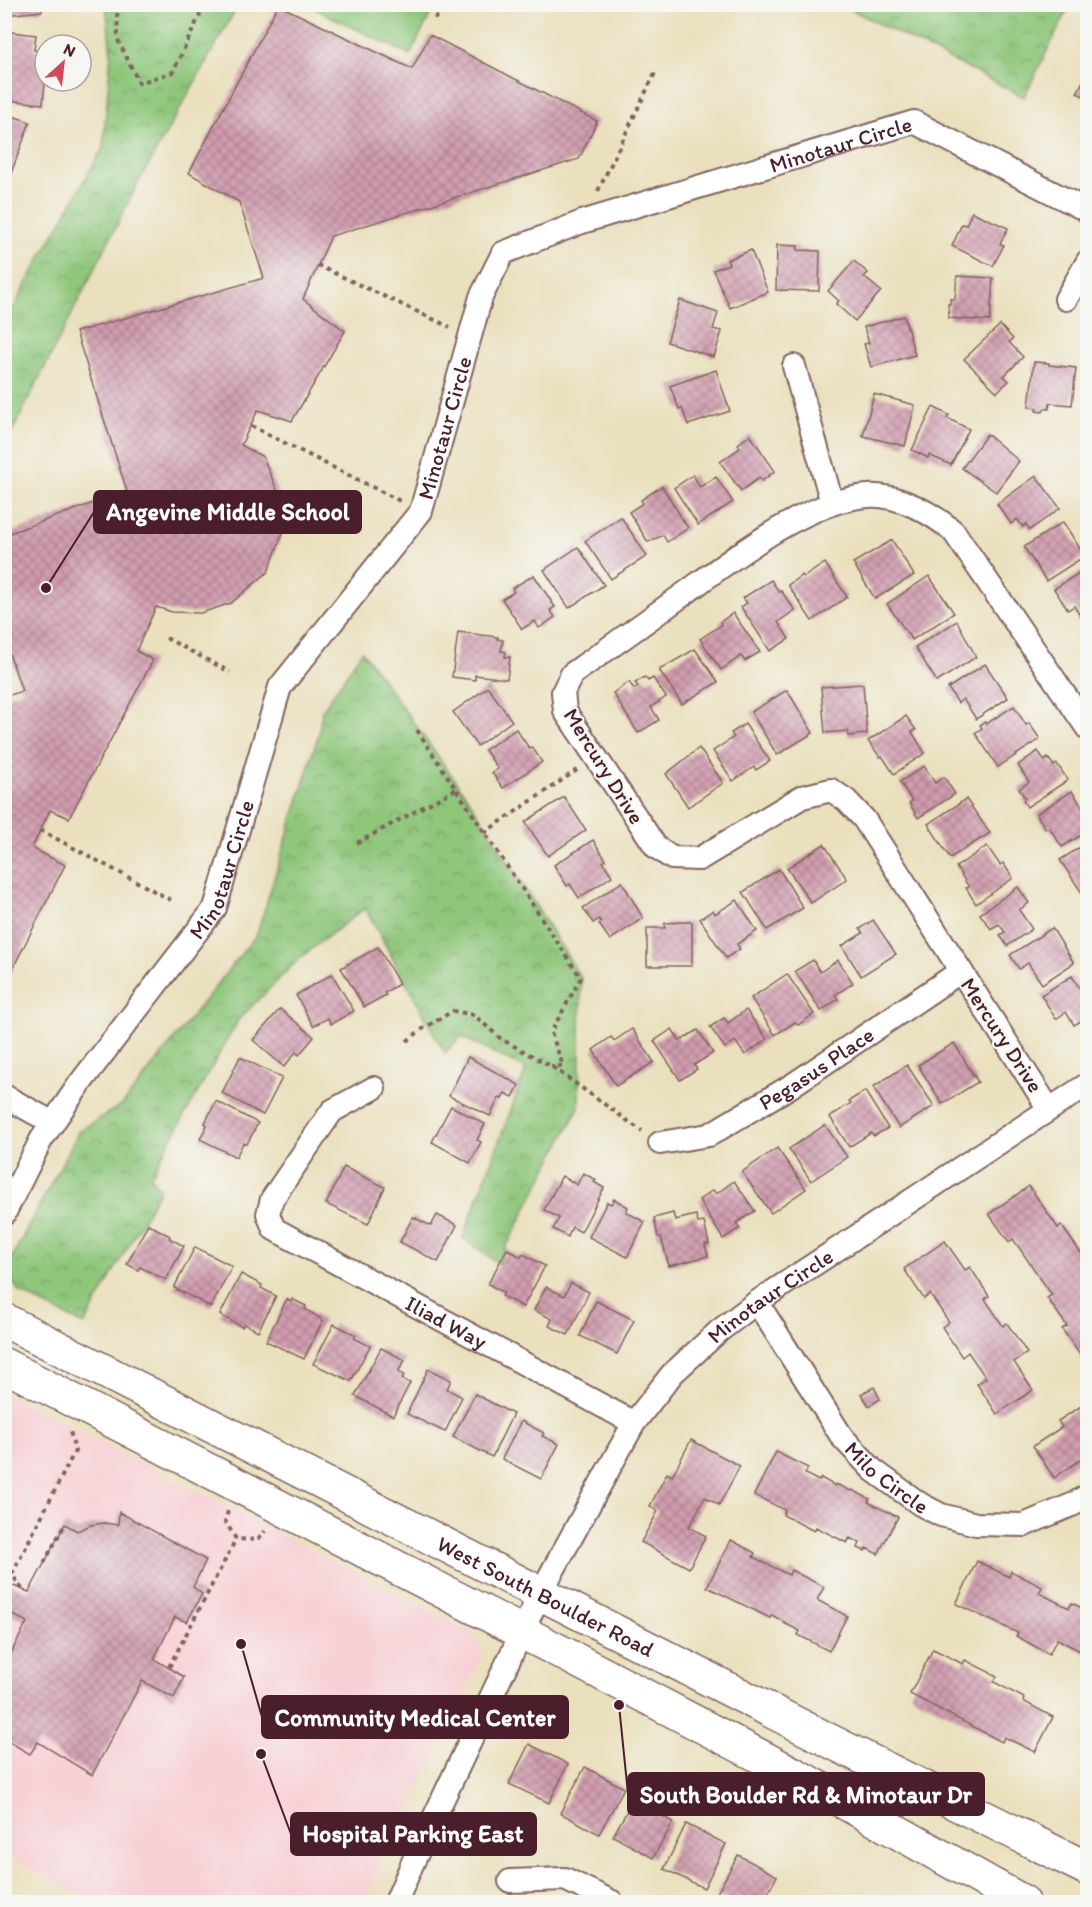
<svg xmlns="http://www.w3.org/2000/svg" width="1092" height="1907" font-family="Itim,sans-serif">
<style>
.built{fill:#f7cfd4}
.grass{fill:#8ec67a;stroke:#6c7252;stroke-width:1.5}
.park{fill:url(#park-crowns);stroke:#6c7252;stroke-width:1.5}
.building{fill:url(#building-cross-hatch)}
.lines{fill:none;stroke-linecap:round;stroke-linejoin:round}
.minor-casing{stroke:#82635e;stroke-width:26}
.primary-casing{stroke:#82635e;stroke-width:36}
.path{stroke:#82635e;stroke-width:4;stroke-dasharray:4.5 4.5;stroke-linecap:butt}
.minor{stroke:#fff;stroke-width:22}
.primary{stroke:#fff;stroke-width:33}
.labels{text-anchor:middle;dominant-baseline:central;stroke-width:4.5;stroke-linejoin:round;paint-order:stroke}
.street-label{font-size:22px;fill:#4a1f2b;stroke:#f6f6f2}
.leader{fill:none;stroke:#4a1f2b;stroke-width:2}
.callout-dot{fill:#4a1f2b;stroke:#f6f6f2;stroke-width:2}
.callout{fill:#4a1f2b;stroke:#4a1f2b;stroke-width:2}
.callout-label{font-size:24px;text-anchor:middle;font-weight:bold;fill:#fff}
</style>
<defs>
<pattern id="park-crowns" width="20" height="18" patternUnits="userSpaceOnUse" patternTransform="scale(1.5)"><rect width="20" height="18" fill="#8ec67a"/><path d="M2 6a3 3 0 1 1 6 0M12 15a3 3 0 1 1 6 0" fill="none" stroke="#76a064"/></pattern>
<pattern id="building-cross-hatch" width="8" height="8" patternUnits="userSpaceOnUse" patternTransform="scale(1.5)"><rect width="8" height="8" fill="#d09daf"/><path d="M0 0l8 8M0 8l8-8" fill="none" stroke="#ab7f8f"/></pattern>
</defs>
<rect width="100%" height="100%" fill="#f6f6f2"/>
<filter id="ink" filterUnits="userSpaceOnUse"><feTurbulence type="fractalNoise" baseFrequency=".0167" numOctaves="2"/><feDisplacementMap in="SourceGraphic" scale="12" xChannelSelector="R" yChannelSelector="G"/><feConvolveMatrix kernelMatrix="1 2 1 2 8 2 1 2 1" color-interpolation-filters="sRGB"/></filter>
<filter id="wash" filterUnits="userSpaceOnUse"><feTurbulence type="fractalNoise" baseFrequency=".008" numOctaves="4" result="noise"/><feDisplacementMap in="SourceGraphic" scale="24" xChannelSelector="R" yChannelSelector="G"/><feGaussianBlur stdDeviation="1.35" result="paint"/><feColorMatrix in="noise" values="0 0 0 0 0 0 0 0 0 0 0 0 0 0 0 0 0 1.4 0 .05"/><feComposite in="paint" operator="in"/></filter>
<g filter="url(#wash)">
<rect width="100%" height="100%" fill="#eae0be"/>
<path class="built" d="M4,1393L473,1633L483,1654L367,1893L364,1902H94L5,1855Z"/>
<path class="grass" d="M307,5L435,4V5L410,55Z"/>
<g class="park">
<path d="M106,5H238L137,185L5,446V325L28,280L103,148L111,53Z"/>
<path d="M842,5H1070L1024,97Z"/>
<path d="M362,651L470,801L581,978L579,1107L498,1263L463,1238L526,1069L461,1036L445,1053L365,908L300,958L239,1019L150,1177L160,1189L84,1325L20,1292C11,1282 9,1275 10,1261L79,1131L123,1104L257,934L319,733L322,711Z"/>
</g>
<g id="blocks">
<g class="building">
<path d="M5,4H41L42,11L6,15Z"/>
<path d="M278,5L412,69L430,35L597,121L579,159L331,236L303,299L345,331L292,421L258,410L241,445L263,457L279,495L285,527L268,572L231,603L201,613L172,612L156,607L136,651L153,660L69,818L50,810L32,848L65,865L4,986V697L22,691L4,638V535L127,491L76,332L264,278L239,202L189,173Z"/>
<path d="M4,31L36,35L34,50L45,51V81L43,104L5,100V72L9,73L10,58L4,57Z"/>
<path d="M1088,72V98L1077,93Z"/>
<path d="M4,113L30,122L7,184L4,183Z"/>
<path d="M972,212L1008,228L1000,244L1004,245L993,266L952,246L962,224L966,225Z"/>
<path d="M777,245L798,246L797,250L820,251L819,291L776,290Z"/>
<path d="M751,250L768,292L730,308L713,270L729,264L727,260Z"/>
<path d="M854,261L868,273L864,277L881,291L855,321L836,304L839,301L828,291Z"/>
<path d="M957,276L993,278L990,321L949,318L948,304H950V299H955Z"/>
<path d="M680,300L718,313L713,329L722,331L714,357L667,342Z"/>
<path d="M904,316L915,355L871,367L864,344L869,343L864,327Z"/>
<path d="M1000,325L1013,339L1009,342L1023,357L1004,376L1009,381L997,392L964,359Z"/>
<path d="M1034,362L1049,363V365L1076,368L1072,405L1050,403L1049,409H1044L1043,412L1036,411L1037,408L1029,407Z"/>
<path d="M716,370L730,411L688,425L682,408L679,409L670,386Z"/>
<path d="M874,394L915,405L905,446L863,436Z"/>
<path d="M933,407L949,415L947,418L969,429L951,465L929,455L928,458L912,450Z"/>
<path d="M987,434L1019,461L996,492L962,468Z"/>
<path d="M750,435L775,471L762,481L759,478L741,491L720,462L740,448L738,444Z"/>
<path d="M693,475L700,487L716,477L733,502L698,525L674,488Z"/>
<path d="M1036,476L1060,508L1030,530L1026,524L1023,527L1017,519L1011,524L997,504Z"/>
<path d="M662,486L688,528L667,542L663,535L648,542L629,512L643,503L641,500Z"/>
<path d="M621,517L647,556L611,579L585,541Z"/>
<path d="M1063,522L1085,556L1046,581L1024,547Z"/>
<path d="M892,540L914,575L875,599L853,563Z"/>
<path d="M578,547L604,585L569,608L544,570Z"/>
<path d="M825,563L847,597L812,621L788,585L802,575L804,577Z"/>
<path d="M1088,567V617L1083,620L1074,606L1068,610L1054,589Z"/>
<path d="M534,575L555,607L550,610L555,617L539,628L535,621L522,629L502,599L514,592L512,588Z"/>
<path d="M929,576L954,613L912,640L887,604Z"/>
<path d="M771,580L779,592L781,591L795,610L778,622L789,639L770,651L741,607L747,603L743,598Z"/>
<path d="M733,613L760,652L745,661L741,656L721,670L700,639L721,625L720,622Z"/>
<path d="M957,621L976,657L937,682L915,647Z"/>
<path d="M458,632L498,637L497,639L503,640L501,651L506,652L505,657H510L507,679L475,675V680L452,677Z"/>
<path d="M695,649L718,682L682,704L659,670Z"/>
<path d="M985,664L1008,698L976,719L963,699L958,703L948,688Z"/>
<path d="M645,677L648,681L653,678L666,697L651,707L659,720L638,733L613,693L629,682L634,689L638,686L635,683Z"/>
<path d="M863,684L867,734L848,736V731L825,733L821,687Z"/>
<path d="M488,687L512,721L477,746L453,712Z"/>
<path d="M787,690L813,733L777,755L751,712Z"/>
<path d="M1014,706L1026,725L1029,723L1040,739L998,767L975,733L982,728L980,725L985,722L986,724Z"/>
<path d="M906,716L916,730L912,732L925,753L894,774L882,756L880,757L868,741Z"/>
<path d="M745,724L770,761L756,770L754,767L733,781L713,751L734,737L731,733Z"/>
<path d="M516,729L529,748L532,747L542,762L503,788L492,773L498,769L485,750Z"/>
<path d="M699,748L723,783L688,807L666,774Z"/>
<path d="M1038,751L1045,761L1048,758L1054,766L1057,764L1068,780L1027,807L1023,800L1025,798L1019,789L1029,782L1018,765Z"/>
<path d="M924,766L935,783L944,777L955,794L918,818L909,803L912,801L900,782Z"/>
<path d="M1072,791L1088,816V831L1062,847L1049,827L1046,829L1036,814Z"/>
<path d="M564,797L586,830L548,856L525,822Z"/>
<path d="M966,799L990,833L950,858L928,824Z"/>
<path d="M593,840L606,860L603,862L612,876L579,898L570,884L567,886L554,865Z"/>
<path d="M1088,842V893L1084,896L1060,860Z"/>
<path d="M824,844L847,879L811,903L787,868Z"/>
<path d="M987,846L1000,865L1003,863L1013,878L976,904L966,888L969,887L956,867Z"/>
<path d="M779,869L803,908L767,930L743,892Z"/>
<path d="M622,882L643,918L610,940L599,924L601,922L599,919L593,923L583,908Z"/>
<path d="M1018,887L1029,903L1019,910L1032,929L1007,946L1000,935L1005,932L999,924L991,929L980,914Z"/>
<path d="M737,900L757,931L737,944L740,949L726,958L700,919L713,910L715,914Z"/>
<path d="M873,920L896,954L861,976L842,946L863,933L860,929Z"/>
<path d="M683,922H692V966H647V928H665V923Z"/>
<path d="M1052,928L1074,963L1042,984L1028,963L1019,969L1010,955Z"/>
<path d="M378,947L399,984L384,993L386,995L364,1007L341,968Z"/>
<path d="M813,960L820,972L838,960L853,983L835,995L838,999L821,1011L795,971Z"/>
<path d="M332,974L354,1011L331,1024L328,1018L313,1026L296,995Z"/>
<path d="M787,974L814,1014L798,1025L795,1022L775,1035L751,998Z"/>
<path d="M1072,976L1085,997L1088,995V1017L1074,1025L1066,1012L1056,1019L1041,995Z"/>
<path d="M280,1009L314,1037L299,1055L296,1052L284,1067L253,1040Z"/>
<path d="M746,1010L767,1039L745,1055L735,1041L725,1048L710,1027L724,1018L728,1023Z"/>
<path d="M632,1029L654,1062L616,1086L593,1050L611,1037L614,1041Z"/>
<path d="M672,1029L680,1041L698,1030L713,1053L694,1065L697,1069L680,1080L654,1041Z"/>
<path d="M954,1043L978,1082L942,1104L918,1065Z"/>
<path d="M240,1057L282,1078L263,1115L222,1093Z"/>
<path d="M468,1057L519,1085L513,1097L505,1093L502,1099L499,1098L490,1116L449,1096Z"/>
<path d="M907,1065L934,1106L899,1128L873,1087Z"/>
<path d="M865,1091L888,1128L874,1136L871,1133L849,1147L830,1117L851,1103L849,1101Z"/>
<path d="M216,1101L258,1123L247,1144L243,1143L236,1157L200,1139L207,1125L205,1123Z"/>
<path d="M451,1106L485,1124L477,1140L481,1142L470,1163L432,1142Z"/>
<path d="M825,1125L847,1157L811,1181L789,1149Z"/>
<path d="M777,1148L806,1189L771,1213L742,1172Z"/>
<path d="M344,1167L385,1187L368,1224L326,1204Z"/>
<path d="M583,1173L596,1180L594,1182L604,1188L581,1232L572,1227L568,1237L553,1229L559,1218L544,1210L562,1176L577,1185Z"/>
<path d="M734,1181L755,1211L736,1223L740,1228L723,1239L699,1200L713,1190L716,1194Z"/>
<path d="M1029,1186L1058,1228L1061,1225L1088,1263V1356L1083,1359L1062,1329L1067,1326L1047,1298L1052,1295L1013,1239L1009,1242L989,1214Z"/>
<path d="M614,1199L628,1207L626,1212L645,1222L627,1257L589,1237L607,1202L611,1204Z"/>
<path d="M673,1213L675,1220L696,1215L698,1223L704,1222L709,1244H705L708,1256L669,1266L661,1237H658L654,1218Z"/>
<path d="M437,1215L457,1225L438,1262L400,1242L413,1217L431,1226Z"/>
<path d="M148,1224L170,1236L169,1238L184,1246L166,1280L140,1267L138,1270L127,1264Z"/>
<path d="M945,1241L965,1270L970,1267L989,1296L985,1299L1003,1326L1007,1323L1027,1353L1014,1362L1033,1390L997,1414L977,1384L986,1378L968,1352L962,1357L942,1327L949,1322L930,1294L924,1299L904,1269Z"/>
<path d="M195,1247L232,1266L211,1307L174,1288Z"/>
<path d="M507,1249L521,1257L523,1254L545,1266L523,1307L502,1296L504,1293L488,1284Z"/>
<path d="M241,1274L262,1285L261,1288L276,1296L258,1331L244,1324L242,1327L220,1315Z"/>
<path d="M571,1283L589,1292L568,1335L549,1326L552,1319L534,1310L546,1287L564,1296Z"/>
<path d="M287,1299L291,1302L292,1299L306,1306L305,1309L323,1320L304,1359L266,1341Z"/>
<path d="M596,1301L634,1320L617,1354L580,1336Z"/>
<path d="M334,1324L356,1335L354,1338L370,1346L351,1381L313,1364Z"/>
<path d="M381,1348L405,1360L398,1372L404,1375L402,1379L410,1383L393,1416L355,1396Z"/>
<path d="M428,1369L451,1380L447,1389L462,1397L445,1432L407,1414Z"/>
<path d="M874,1387L880,1399L869,1406L861,1394Z"/>
<path d="M475,1394L513,1414L492,1457L453,1437Z"/>
<path d="M1088,1395V1464L1083,1458L1054,1478L1033,1446L1062,1427L1058,1421L1086,1403L1083,1398Z"/>
<path d="M521,1421L544,1433L542,1436L559,1444L541,1479L502,1459Z"/>
<path d="M691,1440L740,1466L719,1505L705,1497L689,1527L706,1536L689,1568L641,1542L658,1511L650,1506L667,1473L672,1476Z"/>
<path d="M776,1452L808,1468L805,1474L819,1481L821,1478L835,1486L836,1484L851,1491L852,1490L870,1499L868,1502L898,1517L878,1554L866,1548L865,1551L858,1548L860,1543L850,1538L847,1543L816,1527L814,1531L783,1515L785,1510L754,1495Z"/>
<path d="M119,1512L206,1560L193,1587L202,1594L187,1622L175,1617L154,1659L184,1677L174,1698L142,1681L92,1775L38,1742L30,1754L6,1740L10,1728L4,1725V1667L27,1622L4,1610V1590L8,1584L29,1592L65,1524L77,1531L91,1525L104,1523L118,1525Z"/>
<path d="M731,1540L755,1553L753,1557L789,1575L791,1570L824,1587L817,1600L847,1616L829,1651L798,1635L800,1631L784,1623V1622L772,1615L770,1618L707,1587Z"/>
<path d="M977,1561L1009,1577L1011,1571L1042,1587L1039,1593L1069,1608L1072,1603L1088,1611L1086,1654L1057,1639L1049,1654L1016,1636L1018,1633L956,1604Z"/>
<path d="M933,1649L963,1664L965,1660L997,1676L994,1682L1024,1698L1023,1701L1053,1717L1035,1752L1004,1737L1002,1742L910,1694Z"/>
<path d="M529,1744L568,1764L549,1803L509,1784Z"/>
<path d="M585,1767L624,1788L599,1834L560,1813Z"/>
<path d="M633,1800L673,1822L653,1858L613,1836Z"/>
<path d="M686,1824L726,1844L704,1888L664,1869Z"/>
<path d="M738,1855L777,1876L763,1902L746,1901L745,1902H730L716,1895Z"/>
</g>
</g>
</g>
<g filter="url(#ink)">
<use href="#blocks" fill-opacity="0" stroke="#82635e" stroke-width="1.5"/>
<g class="lines">
<defs>
<g id="minor">
<path d="M1066,299L1088,261"/>
<path d="M794,366L832,503"/>
<path id="s1" d="M374,1088L332,1111L272,1199L268,1214L274,1229L634,1423"/>
<path d="M4,1096L53,1123"/>
<path d="M1049,1109L864,819L846,800L831,790L802,797L699,859L672,858L656,847L565,711L563,692L572,674C609,648 647,621 684,594C732,559 807,500 868,496C898,494 932,513 954,532L1088,729"/>
<path id="s2" d="M660,1143L709,1135L791,1086L961,971"/>
<path id="s3" d="M4,1214L41,1140L81,1082L215,908L280,687L421,511L481,297L503,253L582,222L914,122L1088,211"/>
<path id="s4" d="M757,1302L842,1437L873,1470L920,1504L941,1515L976,1524L1024,1525L1074,1504L1088,1495"/>
<path d="M510,1881L565,1879L612,1902"/>
<path id="s5" d="M396,1902L413,1862L540,1594L634,1423L672,1374L719,1331L757,1302L1088,1084"/>
</g>
<g id="primary">
<path id="s6" d="M4,1320L842,1747L1088,1869"/>
<path d="M4,1365L557,1650L792,1773L1023,1902"/>
</g>
</defs>
<use href="#minor" class="minor-casing"/>
<use href="#primary" class="primary-casing"/>
<g class="path">
<path d="M117,4L118,40L139,83L173,72L205,4"/>
<path d="M435,19L441,4"/>
<path d="M598,191L655,73"/>
<path d="M317,265L450,327"/>
<path d="M251,426L400,501"/>
<path d="M166,638L230,672"/>
<path d="M417,730L581,978L551,1032L563,1066H551"/>
<path d="M40,830L171,900"/>
<path d="M484,833L577,770"/>
<path d="M357,843L456,789"/>
<path d="M407,1041L421,1030L453,1011L474,1015L501,1039L551,1066L642,1131"/>
<path d="M228,1511L225,1521L236,1539L258,1540L265,1531"/>
<path d="M44,1563L65,1524"/>
<path d="M22,1589L12,1574L75,1451L70,1431"/>
<path d="M169,1667L236,1539"/>
</g>
<use href="#minor" class="minor"/>
<use href="#primary" class="primary"/>
</g>
</g>
<g class="labels">
<g class="street-label">
<text stroke="none"><textPath href="#s3" startOffset="1455">Minotaur Circle</textPath></text>
<text stroke="none"><textPath href="#s3" startOffset="915">Minotaur Circle</textPath></text>
<text transform="translate(604 766) rotate(58)">Mercury Drive</text>
<text stroke="none"><textPath href="#s3" startOffset="411">Minotaur Circle</textPath></text>
<text transform="translate(1002 1035) rotate(57)">Mercury Drive</text>
<text stroke="none"><textPath href="#s2" startOffset="176">Pegasus Place</textPath></text>
<text stroke="none"><textPath href="#s5" startOffset="723">Minotaur Circle</textPath></text>
<text stroke="none"><textPath href="#s1" startOffset="382">Iliad Way</textPath></text>
<text stroke="none"><textPath href="#s4" startOffset="220">Milo Circle</textPath></text>
<text stroke="none"><textPath href="#s6" startOffset="608">West South Boulder Road</textPath></text>
</g>
</g>
<path class="leader" d="M46 588L94 512M241 1644L262 1717M619 1705L628 1794M261 1754L291 1834"/>
<g class="callout-dot">
<circle cx="46" cy="588" r="6"/>
<circle cx="241" cy="1644" r="6"/>
<circle cx="619" cy="1705" r="6"/>
<circle cx="261" cy="1754" r="6"/>
</g>
<g class="callout">
<rect x="94" y="491" width="267" height="42" rx="6"/>
<rect x="262" y="1696" width="306" height="42" rx="6"/>
<rect x="628" y="1773" width="356" height="42" rx="6"/>
<rect x="291" y="1813" width="245" height="42" rx="6"/>
</g>
<g class="callout-label">
<text x="228" y="520">Angevine Middle School</text>
<text x="415" y="1726">Community Medical Center</text>
<text x="806" y="1803">South Boulder Rd &amp; Minotaur Dr</text>
<text x="413" y="1842">Hospital Parking East</text>
</g>
<rect width="1092" height="1907" fill="none" stroke="#f6f6f2" stroke-width="24"/>
<g transform="translate(63 63) rotate(27)"><circle r="28" fill="#f6f6f2" stroke="#b1a0a2" stroke-width="1.5"/>
<path d="M0-4.5L10 22L0 15L-10 22Z" fill="#d1495b"/>
<text y="-9" font-size="16" font-weight="bold" text-anchor="middle" fill="#4a1f2b">N</text>
</g>
</svg>
